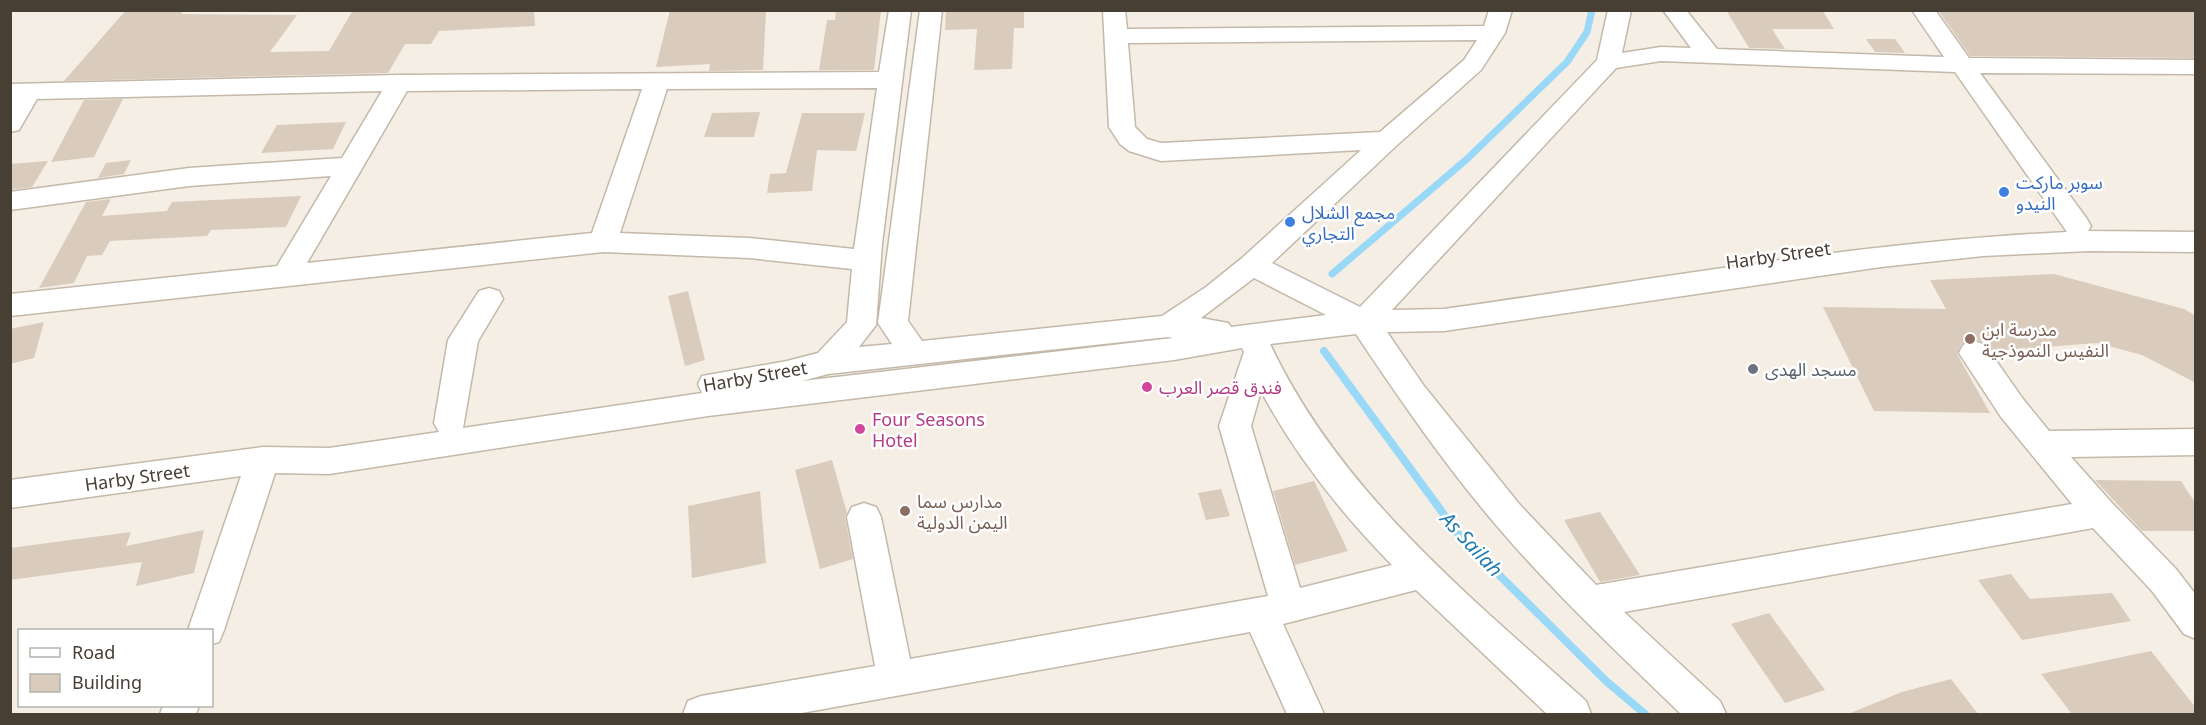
<svg xmlns="http://www.w3.org/2000/svg" width="2206" height="725" font-family="'Noto Sans','Noto Sans Arabic',sans-serif">
<style>
.lines{fill:none;stroke-linecap:round;stroke-linejoin:round}
.stream-far1{stroke:#9ad8f8;stroke-width:7}
.stream{stroke:#9ad8f8;stroke-width:8}
.building{fill:#daccbc}
.minor-casing{stroke:#c4b8a9;stroke-width:3}
.minor{fill:#fff;fill-rule:evenodd}
.shop-dot{fill:#3f7fe0;stroke:#fff;stroke-width:2}
.education-dot{fill:#8d6e63;stroke:#fff;stroke-width:2}
.worship-dot{fill:#6b7280;stroke:#fff;stroke-width:2}
.hotel-dot{fill:#d1479c;stroke:#fff;stroke-width:2}
.labels{text-anchor:middle;dominant-baseline:central;stroke-width:5;stroke-linejoin:round;paint-order:stroke}
.shop-label{font-size:18px;fill:#366cbe;stroke:#fff;text-anchor:start}
.street-label{font-size:18px;fill:#473e34;stroke:#fff}
.education-label{font-size:18px;fill:#785e54;stroke:#fff;text-anchor:start}
.worship-label{font-size:18px;fill:#5b616d;stroke:#fff;text-anchor:start}
.hotel-label{font-size:18px;fill:#b23c85;stroke:#fff;text-anchor:start}
.water-label{font-size:20px;font-style:italic;fill:#207cad;stroke:#fff}
</style>
<rect width="100%" height="100%" fill="#f4eee5"/>
<g class="lines">
<path class="stream-far1" d="M1332,274L1467,159L1567,62L1587,32L1592,10"/>
<path class="stream" d="M1324,351L1459,535L1606,681L1645,714"/>
</g>
<g class="building">
<path d="M126,10H184L181,14L297,15L270,52L329,51L353,10H534L535,26L439,31L431,44H405L388,73L64,81Z"/>
<path d="M670,10H766L763,70L709,71L710,64L656,67Z"/>
<path d="M836,10H881L874,70H819L827,20H835Z"/>
<path d="M946,10H1024V28H1014L1012,69L974,70L977,29L945,30Z"/>
<path d="M1726,10H1822L1834,29H1772L1785,49L1749,48Z"/>
<path d="M1938,10H2196V58L1970,56Z"/>
<path d="M1866,39H1895L1905,53L1875,52Z"/>
<path d="M123,99L94,157L51,162L84,100Z"/>
<path d="M760,112L754,137H704L712,113Z"/>
<path d="M802,113H865L856,151L817,150L812,191L767,193L770,174L786,173Z"/>
<path d="M346,122L333,149L261,153L277,125Z"/>
<path d="M131,160L124,174L98,178L106,163Z"/>
<path d="M48,161L32,187L10,190V164Z"/>
<path d="M301,196L286,227L211,230L207,236L110,241L102,255L87,256L74,283L39,288L86,202L111,199L102,216L167,211L172,202Z"/>
<path d="M2054,274L2184,309L2196,316V383L2142,355L2097,343L1992,351L1986,343L1973,339L1961,344L1957,354L1990,413L1874,411L1823,307L1946,309L1930,280Z"/>
<path d="M688,291L705,360L685,366L668,296Z"/>
<path d="M44,322L34,358L10,364V329Z"/>
<path d="M832,460L847,513L845,517L853,559L820,569L795,470Z"/>
<path d="M2095,480L2181,481L2196,504V531H2142Z"/>
<path d="M1314,481L1348,551L1295,565L1273,491Z"/>
<path d="M1221,489L1230,516L1206,520L1198,493Z"/>
<path d="M760,491L766,563L692,578L688,506Z"/>
<path d="M1600,512L1640,575L1600,582L1564,520Z"/>
<path d="M204,530L194,573L136,586L142,562L10,580V548L131,532L126,546Z"/>
<path d="M2011,574L2030,599L2112,593L2131,621L2022,640L1978,580Z"/>
<path d="M1769,613L1825,690L1785,703L1731,624Z"/>
<path d="M2151,651L2196,708V714H2072L2041,674Z"/>
<path d="M1951,679L1978,714H1848L1902,692Z"/>
</g>
<g class="lines">
<defs>
<g id="minor">
<path d="M889,10H911L882,244L876,325L859,347L892,344L878,323L920,10H942L908,321L922,341L1162,316L1206,287L1242,258L1361,150L1161,161L1129,151L1120,144L1109,127L1103,10H1125L1127,29L1484,26L1489,10H1512L1505,33L1481,70L1396,146L1272,263L1360,307L1597,60L1608,10H1631L1622,53L1661,47L1691,48L1663,10H1686L1717,49L1944,57L1912,10H1935L1969,58L2196,60V74L1980,73L2087,219L2091,226L2088,231L2196,232V252L2089,251L1983,256L1881,267L1444,331L1387,332L1424,386L1520,505L1596,585L2072,504L2001,417L1959,353L1963,345L1974,341L1985,345L2023,399L2049,431L2196,429V455L2071,457L2112,503L2176,569L2196,595V639L2184,634L2152,591L2093,528L1624,612L1720,701L1726,714H1681C1618,653 1554,593 1496,525C1445,465 1400,400 1356,334L1270,344C1339,491 1468,595 1586,701L1591,714H1547L1416,590L1283,624L1324,714H1287L1250,632L796,714H683L688,701L701,696L875,666L847,517L852,507L864,503L876,507L881,517L910,659L1268,596L1219,426L1244,352L1242,348L1174,360L708,416L329,474L275,473L224,630L219,642L212,644V630H188L241,476L10,508V480L263,447L329,448L439,432L434,423L448,340L479,291L489,288L499,291L503,299L478,341L463,428L702,393L698,384L702,376L787,361L818,353L847,322L852,269L749,258L603,252L10,316V294L277,266L331,176L189,186L10,210V192L189,168L342,158L382,91L37,99L19,130L10,132V84L399,75L879,72ZM1477,40L1464,60L1380,132L1161,143L1147,139L1135,127L1128,43ZM1661,61L1955,72L2067,232C1858,242 1651,280 1444,309L1392,310L1616,68ZM877,88L854,249L749,238L620,233L667,89ZM642,89L592,233L307,263L407,91ZM1254,278L1326,315L1231,327L1228,323L1201,318ZM1168,337L1173,338L802,381L828,374ZM1261,391C1295,455 1341,513 1392,565L1300,588L1251,426Z"/>
<path d="M163,706H199L196,714H160Z"/>
</g>
</defs>
<use href="#minor" class="minor-casing"/>
<use href="#minor" class="minor"/>
</g>
<g class="shop-dot">
<circle cx="2004" cy="192" r="6"/>
<circle cx="1290" cy="222" r="6"/>
</g>
<g class="education-dot">
<circle cx="1970" cy="339" r="6"/>
<circle cx="905" cy="511" r="6"/>
</g>
<circle class="worship-dot" cx="1753" cy="369" r="6"/>
<g class="hotel-dot">
<circle cx="1147" cy="387" r="6"/>
<circle cx="860" cy="429" r="6"/>
</g>
<g class="labels">
<g class="shop-label">
<text x="2016" y="182">سوبر ماركت<tspan x="2016" dy="21">النيدو</tspan></text>
<text x="1302" y="212">مجمع الشلال<tspan x="1302" dy="21">التجاري</tspan></text>
</g>
<g class="street-label">
<text transform="translate(1778 255) rotate(-8)">Harby Street</text>
<text transform="translate(755 376) rotate(-10)">Harby Street</text>
<text transform="translate(137 477) rotate(-8)">Harby Street</text>
</g>
<g class="education-label">
<text x="1982" y="329">مدرسة ابن<tspan x="1982" dy="21">النفيس النموذجية</tspan></text>
<text x="917" y="501">مدارس سما<tspan x="917" dy="21">اليمن الدولية</tspan></text>
</g>
<g class="worship-label">
<text x="1765" y="369">مسجد الهدى</text>
</g>
<g class="hotel-label">
<text x="1159" y="387">فندق قصر العرب</text>
<text x="872" y="419">Four Seasons<tspan x="872" dy="21">Hotel</tspan></text>
</g>
<g class="water-label">
<text transform="translate(1472 544) rotate(47)">As Sailah</text>
</g>
</g>
<rect width="2206" height="725" fill="none" stroke="#473e34" stroke-width="24"/>
<rect x="18" y="629" width="195" height="78" fill="#ffffff" stroke="#b5b2ae" stroke-width="1.5"/>
<rect x="30" y="648" width="30" height="9" fill="#ffffff" stroke="#b5b2ae" stroke-width="1.5"/>
<text x="72" y="659" font-size="18" fill="#473e34">Road</text>
<rect x="30" y="674" width="30" height="18" fill="#daccbc" stroke="#b5b2ae" stroke-width="1.5"/>
<text x="72" y="689" font-size="18" fill="#473e34">Building</text>
</svg>
